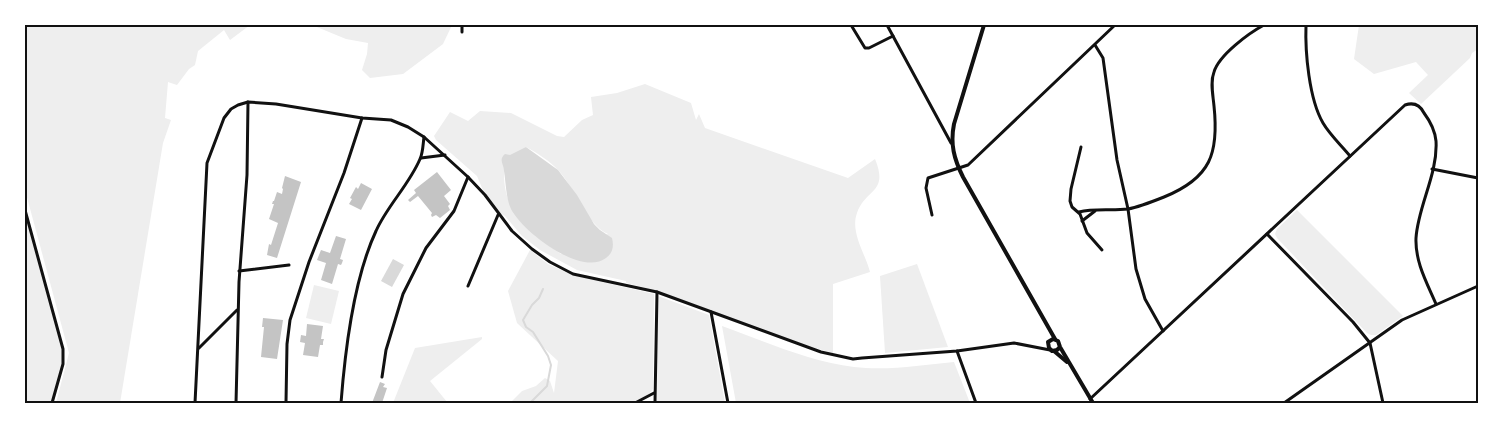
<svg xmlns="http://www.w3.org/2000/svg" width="1503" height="428" font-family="'Space Grotesk',sans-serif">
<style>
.green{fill:#eee;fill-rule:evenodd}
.water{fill:#d9d9d9}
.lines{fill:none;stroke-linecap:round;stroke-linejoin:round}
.stream{stroke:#d9d9d9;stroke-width:2}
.building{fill:#c4c4c4}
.minor{stroke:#111;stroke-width:3}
.tertiary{stroke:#111;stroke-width:4}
.neatline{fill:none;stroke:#111;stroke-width:2}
</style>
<rect width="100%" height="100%" fill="#fff"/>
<g class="green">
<path d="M25,25H250L230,40L224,30L198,51L195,65L189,69L177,85L168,82L165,118L171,120L163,143L120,403H56L69,353L25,190Z"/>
<path d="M312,25H452L443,44L403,74L370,78L362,70L367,54L368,43L346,39Z"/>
<path d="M1359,25H1478V49L1472,53L1470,58L1421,104L1409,93L1428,75L1416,62L1374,74L1354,59Z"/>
<path d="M645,84L691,103L696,120L699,114L705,128L848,178L875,159C889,193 866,188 857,213C850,232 865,253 870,272L833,284V353C762,335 697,300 626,283V281L577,270L540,250L522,236L505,216L498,212L485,195L477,176L436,140L434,136L450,112L468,121L480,111L511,113L557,136L564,137L582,120L593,115L591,97L617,93ZM526,147C537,153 550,161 558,170C575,188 587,225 608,234L561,254C529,231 503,214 504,171Z"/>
<path d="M25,210L62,344L64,360L52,403H25Z"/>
<path d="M1297,210L1403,316L1376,335H1371L1367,333L1277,238L1275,234L1277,229Z"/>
<path d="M530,250L548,264L572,275L654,294L653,389L648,395L631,403H510L522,391L536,386L545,378L550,381L554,393L558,361L517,323L508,291Z"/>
<path d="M917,264L948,347L885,353L880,276Z"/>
<path d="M314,285L339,291L331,324L306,318Z"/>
<path d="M658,296L709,315L725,403H657Z"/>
<path d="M722,326C764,341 810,362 854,367C888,371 921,365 954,362L970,403H736Z"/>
<path d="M482,337V339L430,381L447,402L393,403L415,348Z"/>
</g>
<g class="water">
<path d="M526,147L558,170L577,195L594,224L600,230L612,238C614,246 613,253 606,258C581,277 523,232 511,209C506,198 506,184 504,171C504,164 498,160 505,154L510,155Z"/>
<path d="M393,259L404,265L392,287L381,281Z"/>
</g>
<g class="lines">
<path class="stream" d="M530,403L547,386L551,365L548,356L533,332L526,327L523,320L532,305L539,298L543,289"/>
</g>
<g class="building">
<path d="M437,172L451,190L444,196L450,204L448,206L450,210L440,218L436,215L432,217L431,215L432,213L418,196L410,202L408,200L416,193L414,190Z"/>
<path d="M285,176L301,182L277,258L267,255L269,244L271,245L278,223L269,219L274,204H272L273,201H274L277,192L282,194L283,189L282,188Z"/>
<path d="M361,183L372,189L361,210L349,204L352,199L350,198L356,187L358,189Z"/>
<path d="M336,236L346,239L340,259L343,260L342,263L341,265L338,264L332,284L321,280L326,263L317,260L321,250L330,253Z"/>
<path d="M263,318L283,320L277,359L261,357L264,327H262Z"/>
<path d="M307,324L323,326L321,339H324L323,342V345H320L318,357L303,355L305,343L300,342L301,335L306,336Z"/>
<path d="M380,382L385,384L383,387L387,388L382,403H372Z"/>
</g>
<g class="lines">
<g class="minor">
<path d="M462,25V32"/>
<path d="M851,25L865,48H869L893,36"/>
<path d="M887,25L951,143"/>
<path d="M1306,25C1305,52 1309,99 1323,123C1330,135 1341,145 1350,156"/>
<path d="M1095,45L1103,58L1117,160L1128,209L1136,269L1145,299L1163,331"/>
<path d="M1081,147L1071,189L1070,201L1072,207L1080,214L1087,233L1102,250"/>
<path d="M421,158L445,155"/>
<path d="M1432,169L1478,178"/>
<path d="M25,210L63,349V364L52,403"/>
<path d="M1079,212C1094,208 1112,211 1128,209C1139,207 1154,201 1164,197C1211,178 1219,153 1214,106C1213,95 1210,82 1214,72C1219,55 1249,33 1264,25"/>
<path d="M932,215L926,188L928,178L968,165L1115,25"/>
<path d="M1082,221L1095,211"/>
<path d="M1267,234L1353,322L1370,343L1383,403"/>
<path d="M239,271L289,265"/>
<path d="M468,286L498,215"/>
<path d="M711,312L728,403"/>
<path d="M199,348L237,310"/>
<path d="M957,351L976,403"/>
<path d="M382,377L386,350L403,294L426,248L454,211L468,177"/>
<path d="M1090,399L1405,105C1414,102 1420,105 1424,113C1430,121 1435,131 1436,141C1438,174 1418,206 1416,238C1415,262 1427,283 1436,304"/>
<path d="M195,403L207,163L224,118L231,109L238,105L248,102L276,104L362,118L391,120L408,127L424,137L468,177L485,195L512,231L532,249L550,262L573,274L657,292L821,352L853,359L862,358L957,351L1014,343L1050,350"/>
<path d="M236,403L239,282L247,175L248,102"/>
<path d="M283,403L286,402L287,344L290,320L309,262L344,173L362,118"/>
<path d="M341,403C345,351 354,278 376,231C387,206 409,185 420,159C423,153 423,144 424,137"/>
<path d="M635,403L654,393"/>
<path d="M655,403L657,292"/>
<path d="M1284,403L1402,320L1478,286"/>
</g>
<g class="tertiary">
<path d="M984,25L954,124C950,144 954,159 963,177L1055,339"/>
<path d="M1060,347L1057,350L1052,351L1049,348L1048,342L1053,339L1058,341L1060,347L1093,403"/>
<path d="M1054,351L1067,362"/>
</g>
</g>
<rect width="1503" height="428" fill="none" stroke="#ffffff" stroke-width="52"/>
<rect x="26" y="26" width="1451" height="376" class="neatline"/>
</svg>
